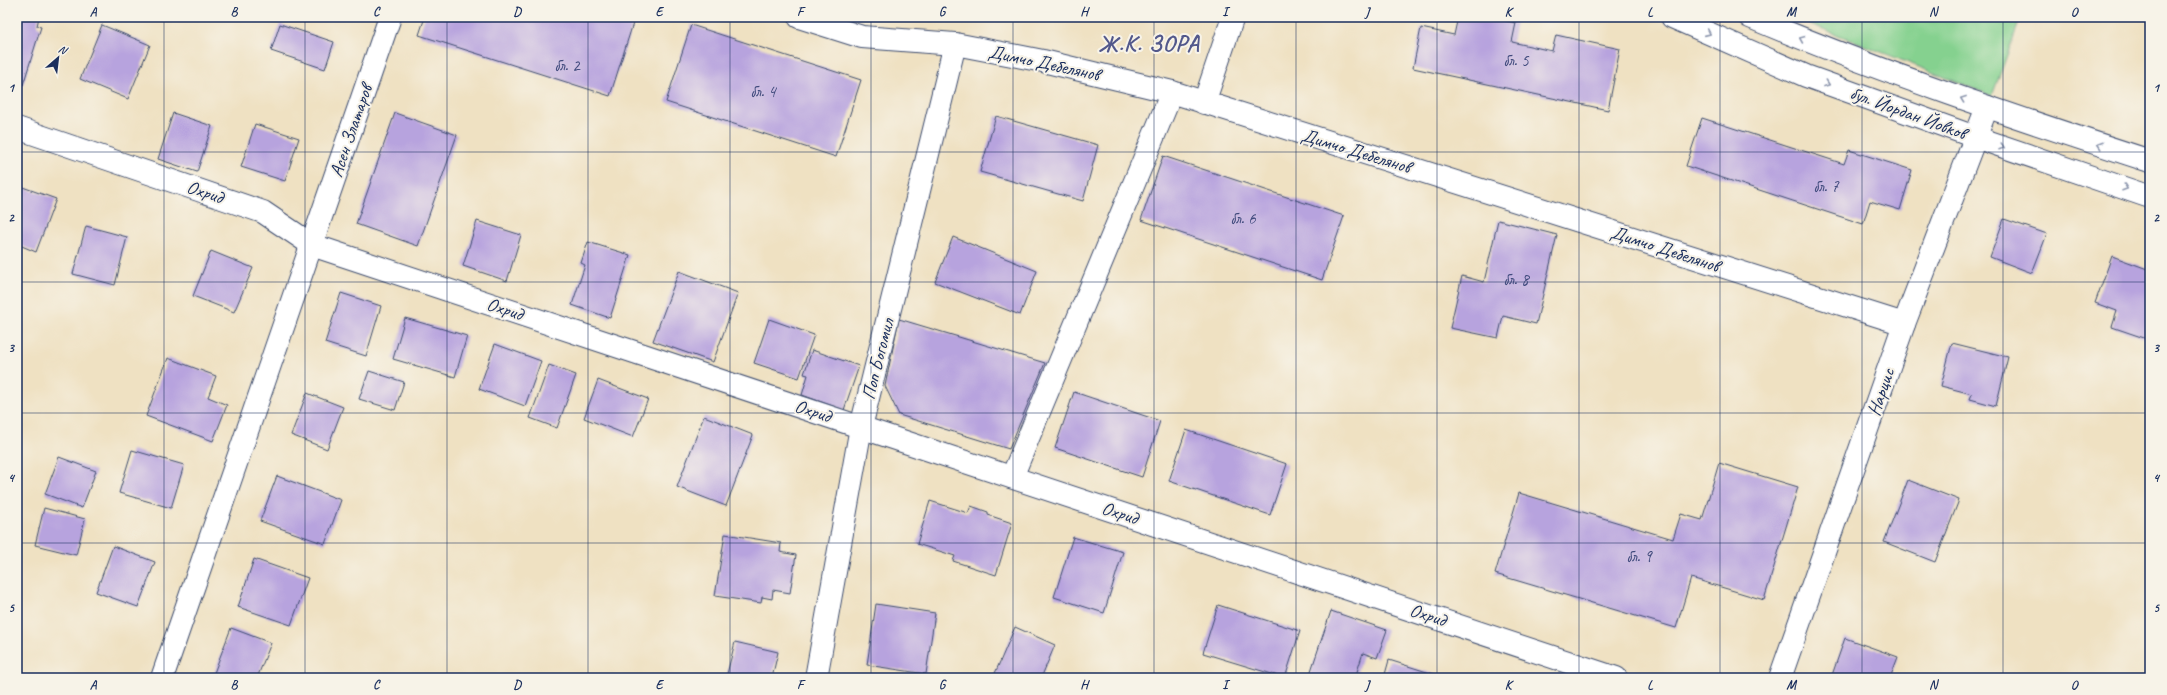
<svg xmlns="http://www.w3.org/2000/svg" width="2167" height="695" font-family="Caveat,sans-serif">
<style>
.green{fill:#85d18f;stroke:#508076}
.building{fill:#b7a3de}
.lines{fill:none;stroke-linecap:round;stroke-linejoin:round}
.minor-casing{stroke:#3b4a6d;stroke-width:24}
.tertiary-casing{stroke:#3b4a6d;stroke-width:24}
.minor{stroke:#fff;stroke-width:22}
.tertiary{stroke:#fff;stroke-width:22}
.oneway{stroke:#8d97ae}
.grid{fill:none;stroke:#1b2f5e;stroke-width:1;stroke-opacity:0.55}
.labels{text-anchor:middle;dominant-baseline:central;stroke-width:4;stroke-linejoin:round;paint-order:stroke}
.number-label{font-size:17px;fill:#424c7e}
.street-label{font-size:19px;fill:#1b2f5e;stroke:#f7f3e8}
.district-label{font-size:23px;font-weight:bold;letter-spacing:1px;fill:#52588b;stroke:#f7f3e8}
.neatline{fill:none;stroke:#1b2f5e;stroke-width:1.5}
.grid-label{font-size:13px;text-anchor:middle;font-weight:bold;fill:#1b2f5e}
</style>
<rect width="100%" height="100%" fill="#f7f3e8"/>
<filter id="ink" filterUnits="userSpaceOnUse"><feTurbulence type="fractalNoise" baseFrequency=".025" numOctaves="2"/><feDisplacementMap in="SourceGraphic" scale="8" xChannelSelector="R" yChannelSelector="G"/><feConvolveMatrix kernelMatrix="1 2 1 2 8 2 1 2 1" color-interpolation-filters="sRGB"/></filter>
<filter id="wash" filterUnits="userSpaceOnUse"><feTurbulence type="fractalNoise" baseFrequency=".012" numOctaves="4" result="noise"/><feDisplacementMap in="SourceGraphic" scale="16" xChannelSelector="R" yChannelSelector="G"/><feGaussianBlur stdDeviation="0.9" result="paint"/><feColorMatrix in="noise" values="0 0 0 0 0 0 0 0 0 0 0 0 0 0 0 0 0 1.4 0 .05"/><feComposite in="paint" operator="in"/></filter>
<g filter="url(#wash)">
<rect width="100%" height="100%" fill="#efe1c2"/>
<path class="green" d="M1793,17H2021L1992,96Z"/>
<g id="blocks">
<g class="building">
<path d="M17,17H39L37,26L41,27L23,85L17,83Z"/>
<path d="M425,17H635L610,96L419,35Z"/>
<path d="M1458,17H1489L1516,23L1512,42L1552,51L1556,35L1620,49L1608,110L1413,68L1421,28L1454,35Z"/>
<path d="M280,24L334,42L325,69L271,51Z"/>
<path d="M102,25L150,45L128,99L80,79Z"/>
<path d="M691,25L861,80L836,157L666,102Z"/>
<path d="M173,113L212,126L197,172L158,159Z"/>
<path d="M395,113L457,135L418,246L356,224Z"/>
<path d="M996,116L1098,145L1083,201L980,172Z"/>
<path d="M1702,118L1844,164L1849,150L1912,170L1900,210L1870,201L1863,224L1686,166Z"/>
<path d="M255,124L299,138L285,181L241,167Z"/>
<path d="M1163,156L1344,216L1322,280L1141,220Z"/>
<path d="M17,185L56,199L36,252L17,244Z"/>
<path d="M2004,219L2047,234L2032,273L1990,257Z"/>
<path d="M1498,220L1557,235L1536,324L1503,316L1498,338L1450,328L1462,276L1484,282Z"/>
<path d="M477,221L521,235L507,281L463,266Z"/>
<path d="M86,226L127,237L115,285L73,274Z"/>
<path d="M953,237L1037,271L1020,315L935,282Z"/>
<path d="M588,242L630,255L610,318L572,305L585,265L581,263Z"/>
<path d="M211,251L253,268L234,312L193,296Z"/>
<path d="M2112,256L2150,270V340L2112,327L2117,311L2095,303Z"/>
<path d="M679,271L738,293L713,362L653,341Z"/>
<path d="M341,293L381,306L366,356L325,343Z"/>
<path d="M405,318L467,336L455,377L393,359Z"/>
<path d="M769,319L814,335L799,378L754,363Z"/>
<path d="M899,319L1045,363L1009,449L899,415L885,386Z"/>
<path d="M1952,343L2008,357L1996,406L1970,399L1972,394L1941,386Z"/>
<path d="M495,344L541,361L525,406L479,389Z"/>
<path d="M812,350L859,366L844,410L802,395L808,375L804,374Z"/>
<path d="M168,358L216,376L208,397L227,405L213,441L146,416Z"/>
<path d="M549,365L576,375L557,428L530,418Z"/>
<path d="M369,371L404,382L395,410L359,399Z"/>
<path d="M598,380L648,399L633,437L584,418Z"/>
<path d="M1074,392L1160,421L1142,477L1055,448Z"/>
<path d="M307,393L343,407L327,449L291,435Z"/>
<path d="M704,416L753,435L726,506L677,487Z"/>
<path d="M1186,430L1287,464L1270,515L1169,481Z"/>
<path d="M132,450L184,465L171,508L119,493Z"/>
<path d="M59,457L96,471L82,508L45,494Z"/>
<path d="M1719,463L1798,487L1764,600L1691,578L1676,628L1495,574L1519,493L1673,539L1681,514L1702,520Z"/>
<path d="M277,476L341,500L325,544L260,521Z"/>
<path d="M1908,480L1959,500L1935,562L1884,542Z"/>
<path d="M930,501L968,513L971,506L988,512V515L1012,523L996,575L953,561L955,556L917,544Z"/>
<path d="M44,508L85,519L76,555L35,545Z"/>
<path d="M725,534L781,543L780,552L796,555L790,593L773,590L772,599L762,597L761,603L715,596Z"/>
<path d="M1073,537L1123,552L1104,613L1054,597Z"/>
<path d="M113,546L155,562L138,607L96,592Z"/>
<path d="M254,559L308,578L291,625L238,607Z"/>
<path d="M876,604L935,613L926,674L867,665Z"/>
<path d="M1218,605L1300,631L1285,678L1203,653Z"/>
<path d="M1331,611L1387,630L1377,658L1363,653L1355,678L1309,677Z"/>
<path d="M1015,627L1055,645L1041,678H993Z"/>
<path d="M231,628L271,643L257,678H227L214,673Z"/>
<path d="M1845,638L1898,657L1890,678H1831Z"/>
<path d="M735,642L778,652L772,678H726Z"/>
<path d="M1389,660L1446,678H1384Z"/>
</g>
</g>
</g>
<g filter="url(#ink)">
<use href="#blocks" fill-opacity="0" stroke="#3b4a6d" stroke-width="1"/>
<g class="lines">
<defs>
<g id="minor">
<path d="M799,17L862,37L955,44L1043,61L1172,92L1904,324"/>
<path d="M1204,103L1233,17"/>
<path d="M17,128L263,212L312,245L1616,678"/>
<path d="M1012,477L1172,92"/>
<path d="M162,678L390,17"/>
<path d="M816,678L861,427L955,44"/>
<path d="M1780,678L1904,324L1987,107"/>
</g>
<g id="tertiary">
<path d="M1672,17L1806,76L1975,137L2150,197"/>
<path d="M1750,17C1880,72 2015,117 2150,161"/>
</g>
</defs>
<use href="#minor" class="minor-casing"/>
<use href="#tertiary" class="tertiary-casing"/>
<use href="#minor" class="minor"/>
<use href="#tertiary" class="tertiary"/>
</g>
<defs><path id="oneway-chevron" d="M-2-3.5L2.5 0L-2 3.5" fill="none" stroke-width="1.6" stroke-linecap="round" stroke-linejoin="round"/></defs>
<g class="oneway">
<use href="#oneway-chevron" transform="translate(1708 33) rotate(24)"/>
<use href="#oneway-chevron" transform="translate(1802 39) rotate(-157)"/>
<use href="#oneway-chevron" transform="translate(1827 84) rotate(20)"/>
<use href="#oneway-chevron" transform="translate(1963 99) rotate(-160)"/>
<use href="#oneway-chevron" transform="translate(2100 145) rotate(-162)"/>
<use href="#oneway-chevron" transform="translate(2002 147) rotate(19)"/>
<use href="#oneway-chevron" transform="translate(2125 188) rotate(19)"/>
</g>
</g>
<path class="grid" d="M164,17V678M305,17V678M447,17V678M588,17V678M730,17V678M871,17V678M1013,17V678M1154,17V678M1296,17V678M1437,17V678M1579,17V678M1720,17V678M1862,17V678M2003,17V678M17,152H2150M17,282H2150M17,413H2150M17,543H2150"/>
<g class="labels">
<g class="number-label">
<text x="1516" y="60">бл. 5</text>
<text x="567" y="65">бл. 2</text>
<text x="763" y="91">бл. 4</text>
<text x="1826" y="186">бл. 7</text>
<text x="1243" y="218">бл. 6</text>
<text x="1516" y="279">бл. 8</text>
<text x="1639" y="556">бл. 9</text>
</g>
<g class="street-label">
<text transform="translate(1044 63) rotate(12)">Димчо Дебелянов</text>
<text transform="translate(1908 113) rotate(20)">бул. Йордан Йовков</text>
<text transform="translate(351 131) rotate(-71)">Асен Златаров</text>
<text transform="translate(1356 151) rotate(17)">Димчо Дебелянов</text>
<text transform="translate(205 192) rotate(19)">Охрид</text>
<text transform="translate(1665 249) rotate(18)">Димчо Дебелянов</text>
<text transform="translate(505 309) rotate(18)">Охрид</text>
<text transform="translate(878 359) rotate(-76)">Поп Богомил</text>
<text transform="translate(1881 392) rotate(-71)">Нарцис</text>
<text transform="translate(813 411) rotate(18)">Охрид</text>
<text transform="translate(1120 513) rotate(18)">Охрид</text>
<text transform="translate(1428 615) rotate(18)">Охрид</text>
</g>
<g class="district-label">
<text x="1149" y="43">Ж.К. ЗОРА</text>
</g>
</g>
<rect width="2167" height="695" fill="none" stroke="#f7f3e8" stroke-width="44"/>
<g transform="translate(58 58) rotate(28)" stroke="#f7f3e8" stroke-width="3" paint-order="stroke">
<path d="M0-3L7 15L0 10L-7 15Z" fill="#1b2f5e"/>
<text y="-6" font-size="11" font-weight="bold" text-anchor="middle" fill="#1b2f5e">N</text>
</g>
<rect x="22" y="22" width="2123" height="651" class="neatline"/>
<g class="grid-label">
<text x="93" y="16">A</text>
<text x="234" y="16">B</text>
<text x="376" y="16">C</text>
<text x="517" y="16">D</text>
<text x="659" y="16">E</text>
<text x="800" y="16">F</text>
<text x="942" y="16">G</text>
<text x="1084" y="16">H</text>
<text x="1225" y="16">I</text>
<text x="1367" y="16">J</text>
<text x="1508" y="16">K</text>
<text x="1650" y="16">L</text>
<text x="1791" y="16">M</text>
<text x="1933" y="16">N</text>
<text x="2074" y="16">O</text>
<text x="11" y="92">1</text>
<text x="2156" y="92">1</text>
<text x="11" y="222">2</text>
<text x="2156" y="222">2</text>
<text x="11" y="352">3</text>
<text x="2156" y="352">3</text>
<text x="11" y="482">4</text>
<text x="2156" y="482">4</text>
<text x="11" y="612">5</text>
<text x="2156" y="612">5</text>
<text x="93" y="689">A</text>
<text x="234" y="689">B</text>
<text x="376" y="689">C</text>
<text x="517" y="689">D</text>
<text x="659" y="689">E</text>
<text x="800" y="689">F</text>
<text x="942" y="689">G</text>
<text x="1084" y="689">H</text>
<text x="1225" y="689">I</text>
<text x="1367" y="689">J</text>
<text x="1508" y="689">K</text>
<text x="1650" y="689">L</text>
<text x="1791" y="689">M</text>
<text x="1933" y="689">N</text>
<text x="2074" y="689">O</text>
</g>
</svg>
